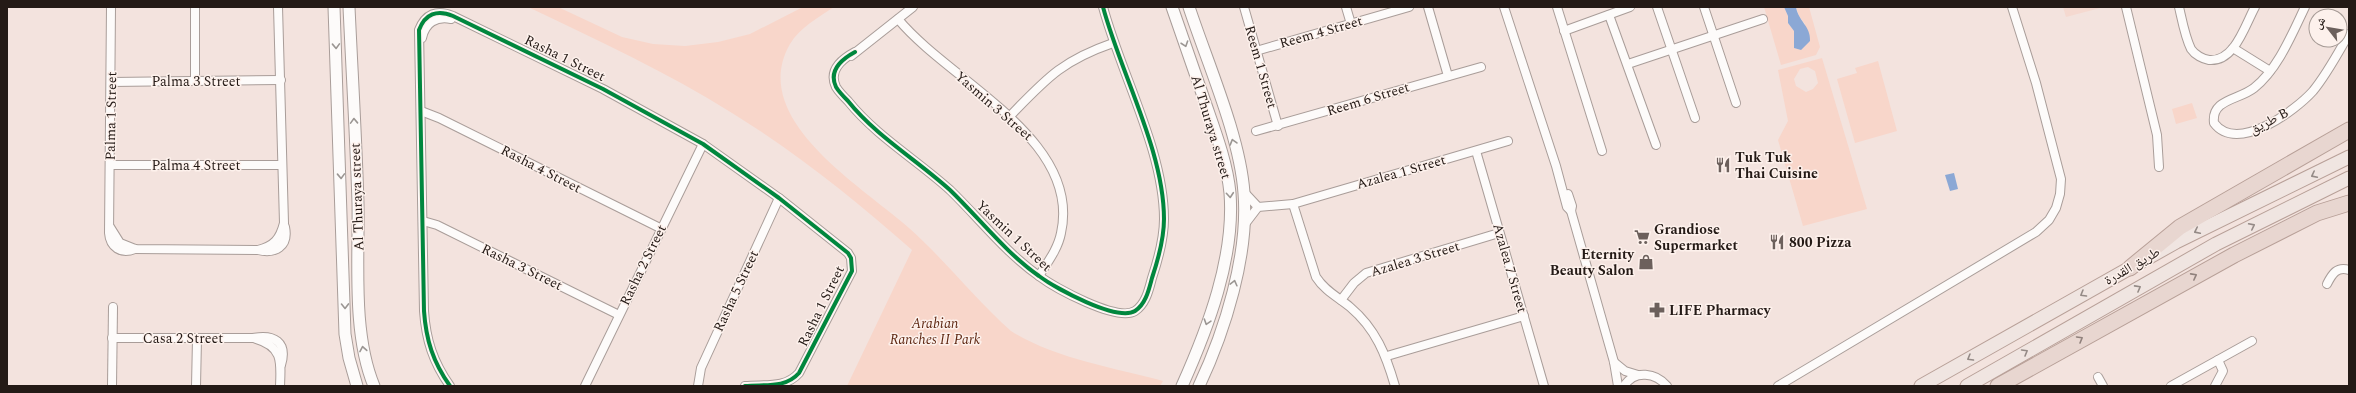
<svg xmlns="http://www.w3.org/2000/svg" width="2356" height="393" font-family="Spectral,'Noto Naskh Arabic',serif">
<style>
.built{fill:#f5d9d0}
.green{fill:#f8d6ca;fill-rule:evenodd}
.water{fill:#8ba8d5}
.lines{fill:none;stroke-linecap:round;stroke-linejoin:round}
.street-casing{stroke:#a99d99;stroke-width:10}
.secondary-casing{stroke:#a99d99;stroke-width:13}
.primary-casing{stroke:#b8a098;stroke-width:15}
.highway-casing{stroke:#b8a098;stroke-width:17}
.street{stroke:#fdfbfa;stroke-width:8}
.secondary{stroke:#fdfbfa;stroke-width:11}
.primary{stroke:#f0e5e1;stroke-width:13}
.highway{stroke:#e8d6d0;stroke-width:15}
.cycleway-casing{stroke:#fdf1ec;stroke-width:6}
.cycleway{stroke:#00873e;stroke-width:4}
.oneway{stroke:#9b9693}
.oneway2{stroke:#948a86}
.oneway3{stroke:#90817c}
.labels{text-anchor:middle;dominant-baseline:central;stroke-width:3;stroke-linejoin:round;paint-order:stroke}
.street-label{font-size:14px;fill:#241a16;stroke:#fdf1ec}
.poi-label{font-size:14px;font-weight:bold;fill:#241a16;stroke:#fdf1ec;text-anchor:start}
.park-label{font-size:14px;font-style:italic;fill:#5f2813;stroke:#fdf1ec}
</style>
<rect width="100%" height="100%" fill="#f3e3de"/>
<path class="built" d="M2063,7H2104L2066,17Z"/>
<g class="green">
<path d="M528,7H558L622,37L653,44L685,46L718,42L750,34L803,7H834C819,17 799,28 790,44C747,119 862,186 909,228C945,260 975,299 1011,331C1053,358 1114,368 1163,381L1160,386H847L912,250C855,200 797,153 732,113C667,72 597,40 528,7Z"/>
<path d="M1764,7H1784L1788,16V23L1794,31V48L1801,50L1805,24L1799,16L1796,7H1809L1820,47L1816,55L1781,65Z"/>
<path d="M1822,58L1867,209L1803,226L1778,140L1788,121L1778,70ZM1808,67L1815,71L1818,83L1813,89L1806,92L1796,86L1794,79L1800,69Z"/>
<path d="M1878,61L1897,131L1855,143L1837,79L1857,73L1855,68Z"/>
<path d="M2192,103L2197,118L2176,124L2172,109Z"/>
</g>
<g class="water">
<path d="M1784,7H1796C1798,21 1811,26 1810,41L1801,50L1794,48V31L1788,23V16Z"/>
<path d="M1954,173L1958,189L1950,191L1945,175Z"/>
</g>
<g class="lines">
<defs>
<g id="street">
<path d="M111,7L109,233C110,247 121,255 135,249"/>
<path d="M1244,7L1278,126"/>
<path d="M1346,7L1351,24"/>
<path d="M1428,7L1448,76"/>
<path d="M1504,7L1556,166L1567,207L1571,211"/>
<path d="M1557,7L1602,151"/>
<path d="M1657,7L1695,118"/>
<path d="M1704,7L1736,103"/>
<path d="M2126,7L2157,135L2159,167"/>
<path d="M2179,7C2182,20 2185,37 2191,49C2195,55 2203,59 2209,60C2235,62 2245,25 2255,7"/>
<path d="M2305,7C2292,34 2278,69 2254,88C2239,100 2211,99 2214,123C2237,154 2295,111 2313,91C2327,74 2338,53 2349,34"/>
<path d="M1609,15L1656,145"/>
<path d="M898,19C949,81 1082,139 1061,233C1058,249 1047,263 1039,276"/>
<path d="M1564,31L1630,7"/>
<path d="M422,38C425,23 436,16 451,19"/>
<path d="M2233,48L2270,71"/>
<path d="M1256,51L1409,7"/>
<path d="M855,52C842,59 828,70 836,87C839,92 844,97 848,101C876,136 917,160 950,190C979,218 1006,253 1039,276C1055,288 1117,322 1135,311C1146,304 1149,289 1152,278C1158,260 1164,239 1164,219C1164,151 1121,74 1103,7"/>
<path d="M851,56L913,7"/>
<path d="M1628,64L1763,19"/>
<path d="M195,80V7"/>
<path d="M111,82L281,80"/>
<path d="M421,111L439,118L660,228"/>
<path d="M1009,117C1046,79 1061,61 1113,43"/>
<path d="M1256,131L1481,67"/>
<path d="M1476,151L1544,386"/>
<path d="M110,165H282"/>
<path d="M1244,192L1258,207"/>
<path d="M1568,194L1572,206L1571,211L1614,362L1618,386"/>
<path d="M1293,204L1316,277C1325,291 1338,297 1350,307C1376,329 1386,355 1395,386"/>
<path d="M423,221L437,225L619,315"/>
<path d="M1245,224L1258,207L1293,204L1508,141"/>
<path d="M110,227L120,243L135,249L258,250C275,254 289,247 285,227"/>
<path d="M258,250C274,246 280,239 284,223L278,7"/>
<path d="M2327,284C2332,274 2337,266 2349,270"/>
<path d="M1341,300L1354,283L1366,273L1499,233"/>
<path d="M112,338H253C274,334 288,342 281,365"/>
<path d="M256,339C283,347 281,362 280,386"/>
<path d="M1387,356L1524,316"/>
<path d="M1614,362L1625,371L1638,375"/>
<path d="M2098,377L2103,386"/>
<path d="M112,386L113,307"/>
<path d="M196,386L197,339"/>
<path d="M450,386C433,362 426,340 424,311L419,30C425,14 437,9 453,16L603,89L703,144L779,198L848,253L851,258L852,271L799,373C785,389 764,384 745,386"/>
<path d="M585,386L703,144"/>
<path d="M698,386L701,368L779,198"/>
<path d="M1624,386C1635,369 1656,373 1667,386"/>
<path d="M1778,386L2036,232L2049,220L2056,208L2060,194L2061,179L2036,83L2012,7"/>
<path d="M2171,386L2252,341"/>
<path d="M2215,386L2223,371L2218,360"/>
</g>
<g id="secondary">
<path d="M334,7L345,334L349,358L357,386"/>
<path d="M349,7C352,72 356,138 358,203C359,261 352,333 374,386"/>
<path d="M1172,7C1183,39 1194,70 1205,102C1215,131 1227,162 1230,193C1235,257 1208,328 1182,386"/>
<path d="M1189,7C1207,62 1240,136 1244,193C1249,254 1225,331 1199,386"/>
</g>
<g id="primary">
<path d="M1921,386L2176,242L2349,157"/>
<path d="M1967,386L2216,244L2349,178"/>
</g>
<g id="highway">
<path d="M2130,268L2180,227L2349,130"/>
<path d="M1998,386L2234,255L2317,213L2349,203"/>
</g>
</defs>
<use href="#street" class="street-casing"/>
<use href="#secondary" class="secondary-casing"/>
<use href="#primary" class="primary-casing"/>
<use href="#highway" class="highway-casing"/>
<use href="#street" class="street"/>
<use href="#secondary" class="secondary"/>
<use href="#primary" class="primary"/>
<use href="#highway" class="highway"/>
<defs>
<g id="cycleway">
<path d="M855,52C842,59 828,70 836,87C839,92 844,97 848,101C876,136 917,160 950,190C979,218 1006,253 1039,276C1055,288 1117,322 1135,311C1146,304 1149,289 1152,278C1158,260 1164,239 1164,219C1164,151 1121,74 1103,7"/>
<path d="M450,386C433,362 426,340 424,311L419,30C425,14 437,9 453,16L603,89L703,144L779,198L848,253L851,258L852,271L799,373C785,389 764,384 745,386"/>
</g>
</defs>
<use href="#cycleway" class="cycleway-casing"/>
<use href="#cycleway" class="cycleway"/>
</g>
<defs><path id="oneway-chevron" d="M-2-3.5L2.5 0L-2 3.5" fill="none" stroke-width="1.6" stroke-linecap="round" stroke-linejoin="round"/></defs>
<g class="oneway">
<use href="#oneway-chevron" transform="translate(1185 44) rotate(71)"/>
<use href="#oneway-chevron" transform="translate(336 46) rotate(88)"/>
<use href="#oneway-chevron" transform="translate(354 121) rotate(-92)"/>
<use href="#oneway-chevron" transform="translate(1233 142) rotate(-106)"/>
<use href="#oneway-chevron" transform="translate(341 176) rotate(88)"/>
<use href="#oneway-chevron" transform="translate(1230 195) rotate(85)"/>
<use href="#oneway-chevron" transform="translate(1234 283) rotate(-76)"/>
<use href="#oneway-chevron" transform="translate(345 306) rotate(89)"/>
<use href="#oneway-chevron" transform="translate(1207 322) rotate(108)"/>
<use href="#oneway-chevron" transform="translate(363 349) rotate(-100)"/>
</g>
<g class="oneway2">
<use href="#oneway-chevron" transform="translate(2314 175) rotate(153)"/>
<use href="#oneway-chevron" transform="translate(2252 226) rotate(-27)"/>
<use href="#oneway-chevron" transform="translate(2197 231) rotate(154)"/>
<use href="#oneway-chevron" transform="translate(2138 288) rotate(-29)"/>
<use href="#oneway-chevron" transform="translate(2083 294) rotate(150)"/>
<use href="#oneway-chevron" transform="translate(2025 352) rotate(-30)"/>
<use href="#oneway-chevron" transform="translate(1970 358) rotate(150)"/>
</g>
<g class="oneway3">
<use href="#oneway-chevron" transform="translate(2194 276) rotate(-28)"/>
<use href="#oneway-chevron" transform="translate(2080 339) rotate(-30)"/>
</g>
<defs>
<symbol id="restaurant-bare" viewBox="-9 -9 18 18"><path d="M-5-6h1v4h1v-4h1v4h1v-4h1v5L-1.5 .5V6h-2V.5L-5-1ZM5-6V6H3V1.5H1.5Q1.5-4 5-6Z" fill="#6c605c" stroke="#fdf1ec" stroke-width="2.5" paint-order="stroke"/></symbol>
<symbol id="supermarket-bare" viewBox="-9 -9 18 18"><path d="M-6-5.5h2.5l.6 2H6L4.5 2H-2.5L-4.4-4H-6ZM-1.5 3.2a1.3 1.3 0 1 0 .1 0ZM3 3.2a1.3 1.3 0 1 0 .1 0Z" fill="#6c605c" stroke="#fdf1ec" stroke-width="2.5" paint-order="stroke"/></symbol>
<symbol id="shop-bare" viewBox="-9 -9 18 18"><path d="M-5-2.5h2.3a2.7 3.5 0 0 1 5.4 0H5L5.5 6h-11ZM-1.5-2.5h3a1.5 2.3 0 0 0-3 0Z" fill="#6c605c" stroke="#fdf1ec" stroke-width="2.5" paint-order="stroke"/></symbol>
<symbol id="pharmacy-bare" viewBox="-9 -9 18 18"><path d="M-2-6h4v4h4v4h-4v4h-4v-4h-4v-4h4Z" fill="#6c605c" stroke="#fdf1ec" stroke-width="2.5" paint-order="stroke"/></symbol>
</defs>
<g fill-rule="evenodd">
<use href="#restaurant-bare" x="1712" y="154" width="22" height="22"/>
<use href="#supermarket-bare" x="1631" y="226" width="22" height="22"/>
<use href="#restaurant-bare" x="1766" y="231" width="22" height="22"/>
<use href="#shop-bare" x="1635" y="251" width="22" height="22"/>
<use href="#pharmacy-bare" x="1646" y="299" width="22" height="22"/>
</g>
<g class="labels">
<g class="street-label">
<text transform="translate(1321 32) rotate(-16)">Reem 4 Street</text>
<text transform="translate(565 58) rotate(26)">Rasha 1 Street</text>
<text transform="translate(1261 67) rotate(74)">Reem 1 Street</text>
<text x="196" y="81">Palma 3 Street</text>
<text transform="translate(1368 99) rotate(-17)">Reem 6 Street</text>
<text transform="translate(994 106) rotate(41)">Yasmin 3 Street</text>
<text transform="translate(111 116) rotate(-89)">Palma 1 Street</text>
<text transform="translate(2269 121) rotate(-27)">طريق B</text>
<text transform="translate(1211 127) rotate(73)">Al Thuraya street</text>
<text x="196" y="165">Palma 4 Street</text>
<text transform="translate(541 169) rotate(27)">Rasha 4 Street</text>
<text transform="translate(1401 172) rotate(-16)">Azalea 1 Street</text>
<text transform="translate(357 197) rotate(-92)">Al Thuraya street</text>
<text transform="translate(1014 236) rotate(43)">Yasmin 1 Street</text>
<text transform="translate(1415 259) rotate(-17)">Azalea 3 Street</text>
<text transform="translate(643 265) rotate(-64)">Rasha 2 Street</text>
<text transform="translate(2132 266) rotate(-30)">طريق القدرة</text>
<text transform="translate(522 267) rotate(26)">Rasha 3 Street</text>
<text transform="translate(1510 268) rotate(74)">Azalea 7 Street</text>
<text transform="translate(736 291) rotate(-65)">Rasha 5 Street</text>
<text transform="translate(821 306) rotate(-64)">Rasha 1 Street</text>
<text x="183" y="338">Casa 2 Street</text>
</g>
<g class="poi-label">
<text x="1735" y="157">Tuk Tuk<tspan x="1735" dy="16">Thai Cuisine</tspan></text>
<text x="1654" y="229">Grandiose<tspan x="1654" dy="16">Supermarket</tspan></text>
<text x="1789" y="242">800 Pizza</text>
<text x="1634" y="254" text-anchor="end">Eternity<tspan x="1634" dy="16">Beauty Salon</tspan></text>
<text x="1669" y="310">LIFE Pharmacy</text>
</g>
<g class="park-label">
<text x="935" y="323">Arabian<tspan x="935" dy="16">Ranches II Park</tspan></text>
</g>
</g>
<rect width="2356" height="393" fill="none" stroke="#241a16" stroke-width="16"/>
<g transform="translate(2328 28) rotate(301)"><circle r="19" fill="#fdf1ec" stroke="#a69b96"/>
<path d="M0-3L7 15L0 10L-7 15Z" fill="#6c605c"/>
<text y="-6" font-size="11" font-weight="bold" text-anchor="middle" fill="#241a16">ش</text>
</g>
</svg>
